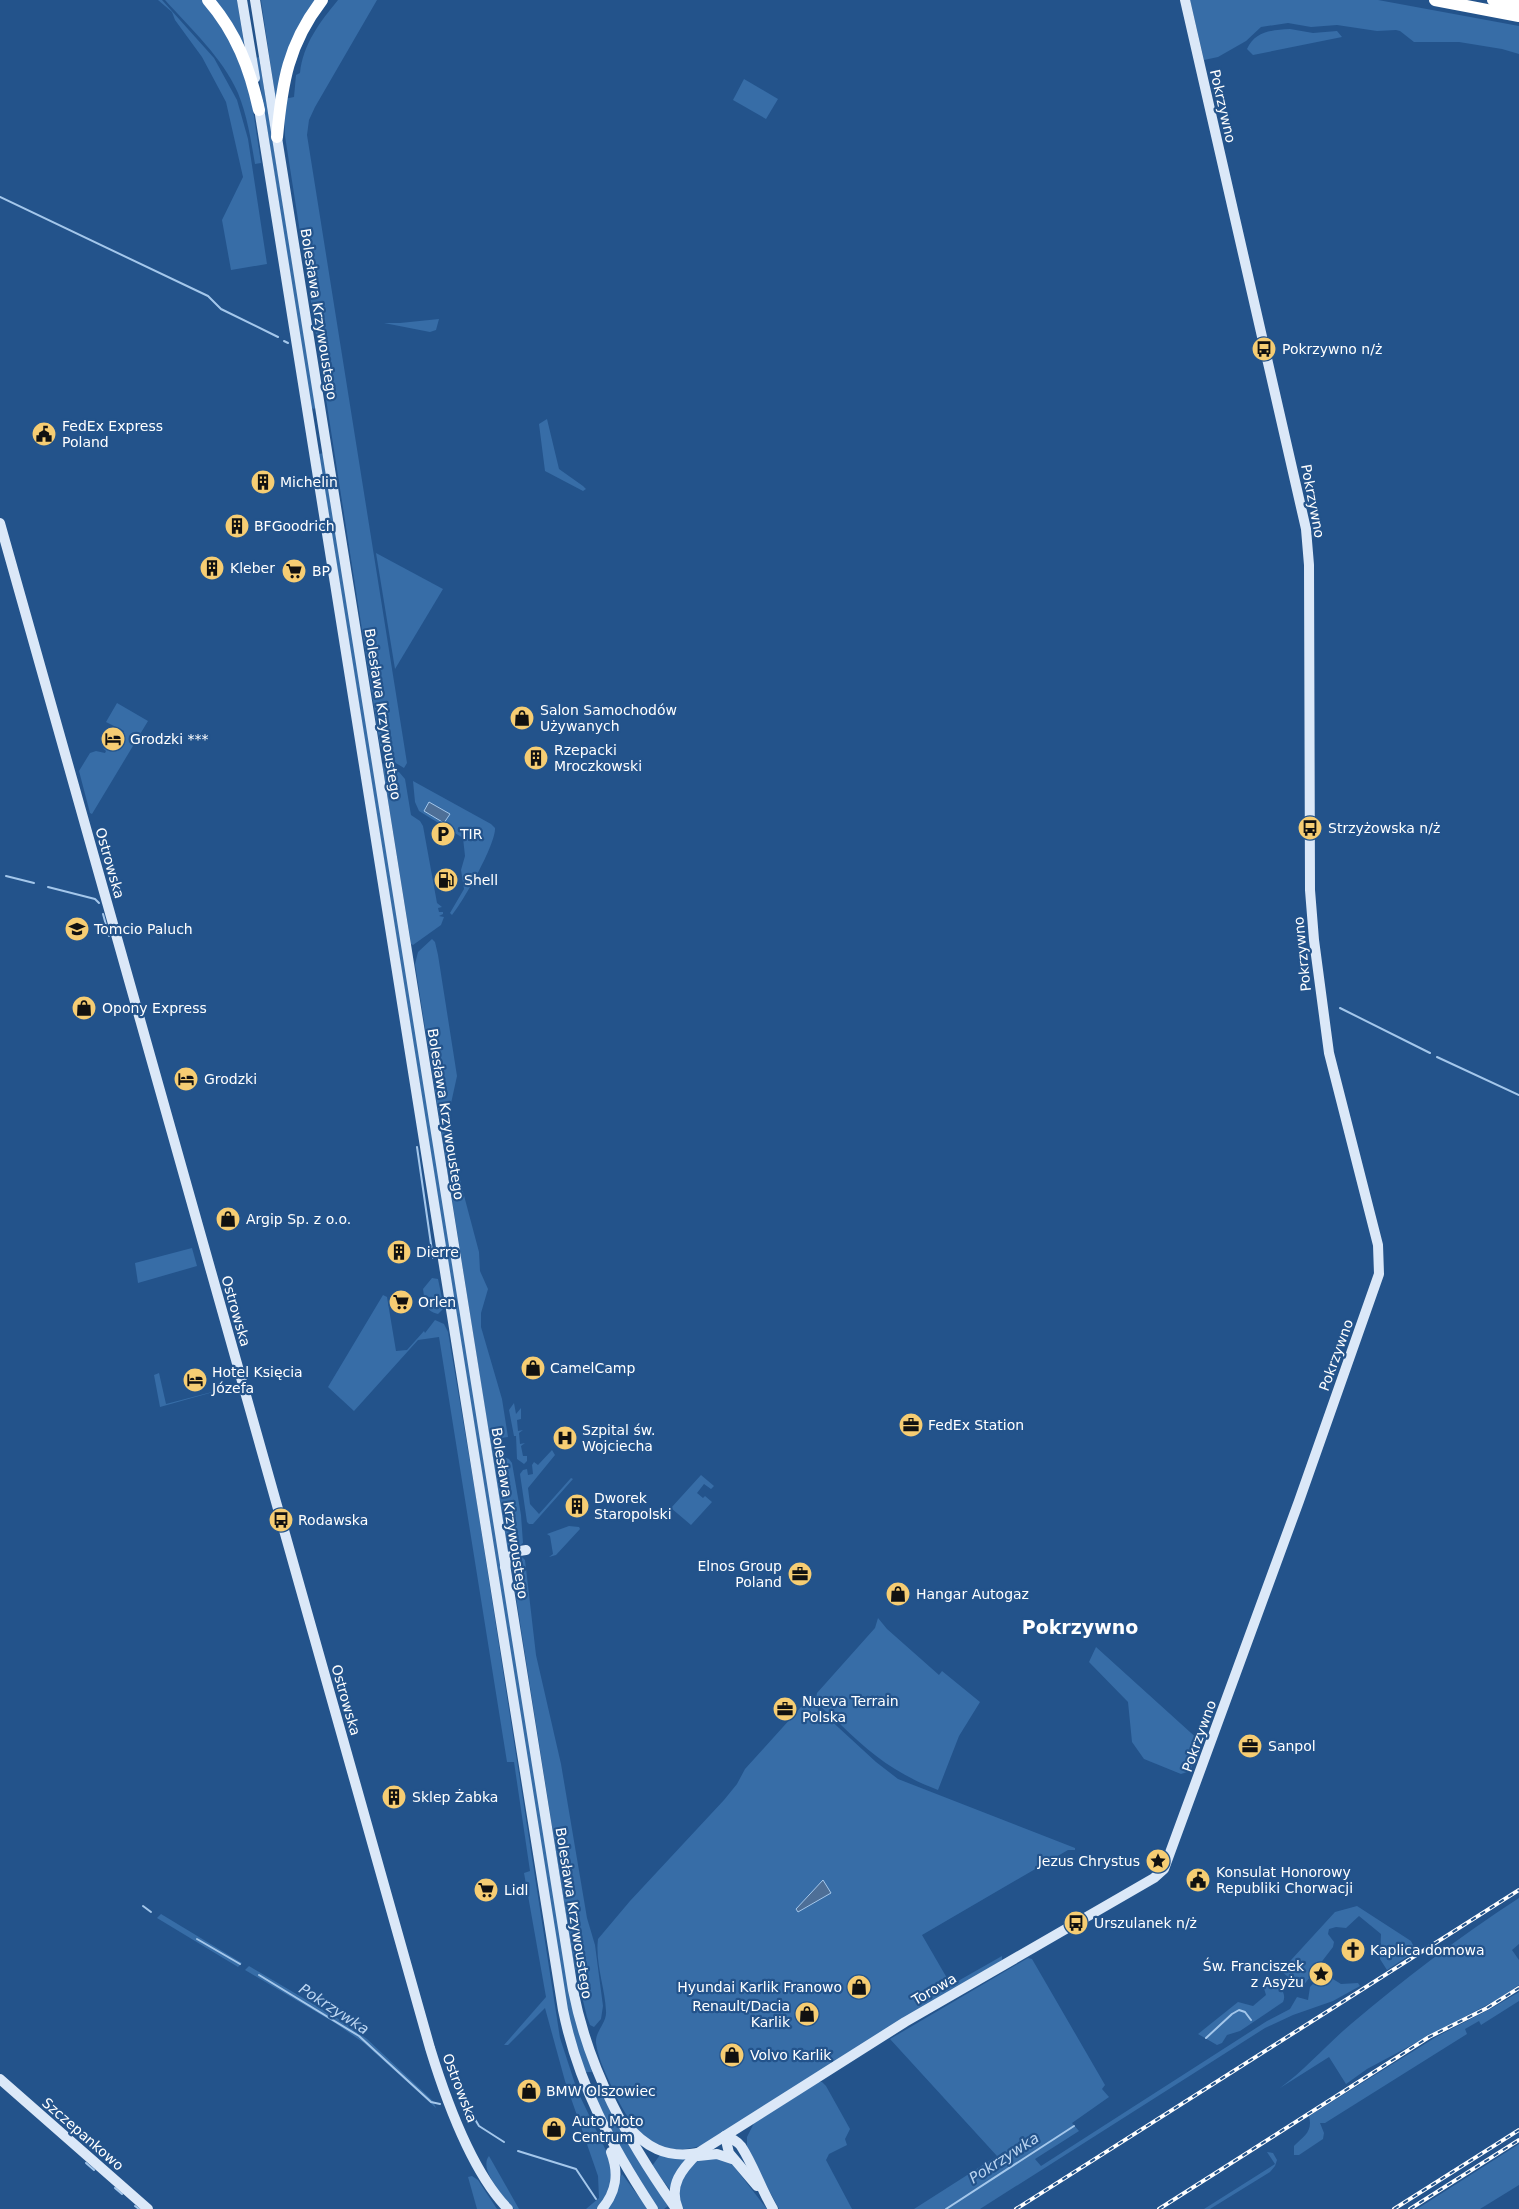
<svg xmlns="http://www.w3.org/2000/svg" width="1519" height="2209" font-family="'DejaVu Sans',sans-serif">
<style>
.green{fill:#376da7}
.water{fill:#4e6f97;stroke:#a4c7eb}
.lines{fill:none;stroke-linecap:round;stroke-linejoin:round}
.stream{stroke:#a4c7eb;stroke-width:2}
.secondary{stroke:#dbe8f8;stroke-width:10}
.highway{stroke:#fff;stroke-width:12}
.rail-casing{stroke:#fff;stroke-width:4}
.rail{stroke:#23538b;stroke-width:2;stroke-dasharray:5.5;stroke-linecap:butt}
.labels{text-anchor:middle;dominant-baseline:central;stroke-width:4.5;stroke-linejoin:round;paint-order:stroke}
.street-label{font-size:14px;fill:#fff;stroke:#23538b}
.poi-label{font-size:14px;fill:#fff;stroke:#23538b;text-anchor:start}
.water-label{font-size:15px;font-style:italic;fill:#bcd6f2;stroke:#23538b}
.district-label{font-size:19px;font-weight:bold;fill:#fff;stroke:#23538b}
</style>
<rect width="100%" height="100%" fill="#23538b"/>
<g class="green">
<path d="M158,0H162L214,58L237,100L248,139L267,264L231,270L222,220L243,177L226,102L202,57L175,20L172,12Z"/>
<path d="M165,0H204L230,36L251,97L261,163L255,164C251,140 247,115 238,93C222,57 191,29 165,0Z"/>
<path d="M211,0H237L244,44Z"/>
<path d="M261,0H319L277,102L275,95Z"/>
<path d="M338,0H377L315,107L309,120L307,135L407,763L404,768L386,757L380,745L285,136L284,99L294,97L296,75L300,73C303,44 320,22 338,0Z"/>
<path d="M1190,0H1378L1519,26V54L1502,49L1459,42H1414L1400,31L1396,30L1377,31L1337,25L1311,27L1288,23L1261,27L1246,41L1218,57L1204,60Z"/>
<path d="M1290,29L1313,33L1337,31L1342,37L1253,55L1247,49C1255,31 1272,30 1290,29Z"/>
<path d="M259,57L316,407L314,409L311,408L256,58Z"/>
<path d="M744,79L778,99L766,119L733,100Z"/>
<path d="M439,319L436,330L430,332L384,323H400Z"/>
<path d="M547,419L559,469L583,486L586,489L583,491L545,471L539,424Z"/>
<path d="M324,453L575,2017L592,2072H584L570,2027L319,454Z"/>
<path d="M376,553L443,589L395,669Z"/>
<path d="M117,703L148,721L92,814L90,813L79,771L90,753L96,751L105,753L106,751L103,748L112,751L118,740H121L124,731L106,722Z"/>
<path d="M382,763L399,772L405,779L411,815L420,821L423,826L437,903L442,907L438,908L439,912H443V914L439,916L444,917L441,925L413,945L411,944Z"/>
<path d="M413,781L491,824L495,828C496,844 463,902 452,915L450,913L464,889L461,870L465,856L463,838L419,811L415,802Z"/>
<path d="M432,939L435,942L438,955L457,1076L450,1108L451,1126L462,1188L479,1252L480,1271L488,1289L481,1313V1327L502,1399L508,1437L501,1438V1456L509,1459L512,1463L521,1515L523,1543L508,1556L415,964L418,952Z"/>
<path d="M192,1248L197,1266L138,1283L135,1263Z"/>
<path d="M432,1278L438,1279L444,1308L438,1314C424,1311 425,1301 423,1289Z"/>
<path d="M383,1295L387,1297L396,1351L407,1350L424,1331L425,1333L435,1320L444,1324L448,1332L476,1497L560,2038L577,2090L611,2161V2186L598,2209H586L599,2198L598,2176L565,2081L545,2008L508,2045H504L546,1997L524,1873L530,1871L514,1762H507L439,1337L418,1340L354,1411L328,1387Z"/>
<path d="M159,1373L166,1404L231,1387L160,1407L154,1375Z"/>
<path d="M514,1403L516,1414L521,1408V1419L517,1420L518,1431L523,1430L519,1433L520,1444L525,1443L521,1446L523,1456H527V1461L524,1464L517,1459L516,1436H514L509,1410Z"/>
<path d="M552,1450L555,1455L528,1488L530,1504L539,1514L571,1478L573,1479L533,1524H529L527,1522L520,1474L523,1470L527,1469L528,1475L533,1474L532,1465L534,1462L538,1465Z"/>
<path d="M701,1475L714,1486L711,1489L704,1484L697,1493L703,1498L705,1496L712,1502L691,1525L671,1508Z"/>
<path d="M569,1526L579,1527L580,1529L556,1555L549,1557L553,1554L550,1536L547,1534Z"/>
<path d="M520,1555L525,1560L536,1655L561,1764L587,1918L595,1945L603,2006L601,2019L594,2027L590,2025L587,2017L573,1960L511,1565L512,1561Z"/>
<path d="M878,1618L887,1629L939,1675L942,1671L980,1702L959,1736L938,1790C896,1774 872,1755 840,1724C832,1716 821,1709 816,1699L817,1693L875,1628Z"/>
<path d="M1096,1647L1201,1742L1190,1771L1181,1774L1144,1759L1132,1742L1128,1702L1089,1662Z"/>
<path d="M809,1704L814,1705L876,1762L898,1779L1052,1839L1075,1848V1850H1068L922,1935L951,1985L1002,1956V1960L705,2144C654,2164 628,2125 610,2083C604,2070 598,2057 596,2043C595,2031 607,2023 606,2011C605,1988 595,1963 598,1939L630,1901L724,1800L737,1784L745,1769L801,1707Z"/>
<path d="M1519,1898V1944L1512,1950L1519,1960V1985L1498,1999L1367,2069L1346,2084L1329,2057L1280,2088C1306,2069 1326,2045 1351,2024C1404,1979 1460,1936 1519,1898Z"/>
<path d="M1357,1906L1411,1941L1416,1951L1387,1970L1380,1959L1381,1934L1359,1916L1346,1928L1336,1927L1329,1929L1328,1934L1334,1942L1333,1947L1303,1986L1298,1985L1281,1971L1335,1912Z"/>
<path d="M161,1914L242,1963L238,1967L157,1918Z"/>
<path d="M1028,1958L1032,1959L1105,2085L1102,2089L1109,2097L1072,2123L1079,2131L1035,2159L1041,2166L1267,2021L1290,2009L1297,1997L1308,2000L1310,1987L1323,1973L1341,1984L1358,1983L1360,1986L1333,2001L1293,2015L1265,2028L980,2209H914L997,2156L890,2039Z"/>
<path d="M249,1966L342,2021L367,2039L433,2101L436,2108L364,2043L335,2023L245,1970Z"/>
<path d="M1268,1976C1276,1982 1288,1992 1283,2002L1240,2031L1227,2035L1222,2043L1217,2045L1198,2034L1238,2002L1253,2006L1266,1995L1262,1982Z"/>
<path d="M1519,1992V2001L1481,2025L1479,2021L1465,2029L1467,2034L1325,2123H1320L1324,2133L1323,2139L1299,2155H1294V2146C1304,2136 1313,2132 1309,2116L1436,2037L1492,2008Z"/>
<path d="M818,2082H822L826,2086L850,2129L845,2139L847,2145L829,2154L826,2160L852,2209H779L747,2149V2137L754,2123Z"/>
<path d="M595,2090L601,2091L623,2135L668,2206L664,2209H657L631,2169L591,2092Z"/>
<path d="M1519,2144V2185L1480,2209H1417Z"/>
<path d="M1267,2152L1273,2153L1277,2160L1275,2166L1270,2172L1210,2209H1204L1275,2164Z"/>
<path d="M660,2155L689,2156L671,2191L652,2166Z"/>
<path d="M489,2156L519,2209H514C504,2198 478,2169 489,2156Z"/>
<path d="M705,2157L729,2160L767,2209H682L676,2191L691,2163Z"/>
<path d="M622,2174L648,2209H607Z"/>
<path d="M472,2176L478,2180L497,2209H477L468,2177Z"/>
</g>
<g class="water">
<path d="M429,802L450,814L444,823L424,811Z"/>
<path d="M823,1880L831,1893L798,1912L796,1909Z"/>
</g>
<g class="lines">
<g class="stream">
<path d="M0,197L208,296L221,309L278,337"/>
<path d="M284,341L288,343"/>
<path d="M6,876L34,883"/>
<path d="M48,887L95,899L99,903"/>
<path d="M103,914L109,936"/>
<path d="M1340,1008L1430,1053"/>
<path d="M1437,1057L1519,1095"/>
<path d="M417,1147L433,1258"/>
<path d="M143,1906L151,1912"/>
<path d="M197,1939L240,1964"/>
<path d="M259,1975L359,2036L431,2102L440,2104"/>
<path d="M1206,2038L1232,2014L1239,2010L1245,2012L1251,2020"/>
<path d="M459,2100L464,2101L479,2126L504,2142"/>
<path d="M518,2151L576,2169L596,2199"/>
<path d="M86,2163L94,2170"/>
<path d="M115,2188L122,2194"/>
<path d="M135,2206L139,2209"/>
<path d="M946,2209L1074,2126"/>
</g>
<g class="secondary">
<path d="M242,0L255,78"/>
<path d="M255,0L573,1990C589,2071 627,2139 674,2206"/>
<path d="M258,102L563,2010C578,2084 612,2147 653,2209"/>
<path d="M0,523L430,2048C445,2097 472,2172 508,2209"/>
<path d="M505,1567C507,1556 516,1551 526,1550"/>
<path d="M0,2079L148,2209"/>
<path d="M625,2123C645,2147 666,2159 698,2153"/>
<path d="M725,2136C731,2138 737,2141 741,2146C754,2166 761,2189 773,2209"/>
<path d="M725,2136L729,2153L757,2186"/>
<path d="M698,2156L717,2154L732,2159"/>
<path d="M602,2209C617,2191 619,2173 611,2152"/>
<path d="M678,2209C668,2185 682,2169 698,2153L905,2022L1154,1878L1164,1869L1299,1501L1379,1274L1378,1245L1329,1053L1314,940L1310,890L1309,565L1306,529L1185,0"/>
</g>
<g class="highway">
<path d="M208,0C236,32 250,69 259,110"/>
<path d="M1435,0L1519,16"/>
<path d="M1493,0L1519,5"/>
<path d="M277,137C282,83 288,44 322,0"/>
</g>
<defs>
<g id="rail">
<path d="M1016,2209L1519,1890"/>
<path d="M1159,2209L1429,2037L1487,2008L1519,1988"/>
<path d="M1394,2209L1519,2130"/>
<path d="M1410,2209L1519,2140"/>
</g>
</defs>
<use href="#rail" class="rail-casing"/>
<use href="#rail" class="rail"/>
</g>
<defs>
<symbol id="bus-disc" viewBox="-11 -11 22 22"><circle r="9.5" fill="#f6cd73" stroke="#23538b"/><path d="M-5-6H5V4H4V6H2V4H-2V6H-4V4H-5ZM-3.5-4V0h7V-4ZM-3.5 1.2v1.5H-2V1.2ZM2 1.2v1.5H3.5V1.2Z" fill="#111"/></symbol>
<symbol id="civic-disc" viewBox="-11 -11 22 22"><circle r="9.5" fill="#f6cd73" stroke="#23538b"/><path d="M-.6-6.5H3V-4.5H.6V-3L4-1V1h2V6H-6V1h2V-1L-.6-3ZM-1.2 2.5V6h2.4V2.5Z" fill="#111"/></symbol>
<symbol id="building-disc" viewBox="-11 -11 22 22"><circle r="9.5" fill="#f6cd73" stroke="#23538b"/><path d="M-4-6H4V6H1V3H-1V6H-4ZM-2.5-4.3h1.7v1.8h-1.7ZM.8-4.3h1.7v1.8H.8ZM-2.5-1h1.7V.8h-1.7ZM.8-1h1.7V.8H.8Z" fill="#111"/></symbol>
<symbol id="supermarket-disc" viewBox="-11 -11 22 22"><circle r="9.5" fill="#f6cd73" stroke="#23538b"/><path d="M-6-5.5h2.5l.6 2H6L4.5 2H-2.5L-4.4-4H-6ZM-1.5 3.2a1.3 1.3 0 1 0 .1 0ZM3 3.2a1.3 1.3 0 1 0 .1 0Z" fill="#111"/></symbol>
<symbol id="shop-disc" viewBox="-11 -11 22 22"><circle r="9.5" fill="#f6cd73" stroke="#23538b"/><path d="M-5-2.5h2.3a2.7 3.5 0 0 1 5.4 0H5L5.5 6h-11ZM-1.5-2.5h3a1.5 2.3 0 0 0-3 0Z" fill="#111"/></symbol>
<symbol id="hotel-disc" viewBox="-11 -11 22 22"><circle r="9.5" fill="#f6cd73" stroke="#23538b"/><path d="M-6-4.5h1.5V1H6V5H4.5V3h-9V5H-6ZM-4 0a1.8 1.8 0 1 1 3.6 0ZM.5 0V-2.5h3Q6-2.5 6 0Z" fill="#111"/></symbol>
<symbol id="parking-disc" viewBox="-11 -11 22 22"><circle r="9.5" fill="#f6cd73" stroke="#23538b"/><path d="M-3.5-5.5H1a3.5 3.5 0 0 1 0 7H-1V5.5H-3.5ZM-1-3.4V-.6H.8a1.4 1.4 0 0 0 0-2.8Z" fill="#111"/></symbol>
<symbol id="fuel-disc" viewBox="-11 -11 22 22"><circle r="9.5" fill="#f6cd73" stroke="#23538b"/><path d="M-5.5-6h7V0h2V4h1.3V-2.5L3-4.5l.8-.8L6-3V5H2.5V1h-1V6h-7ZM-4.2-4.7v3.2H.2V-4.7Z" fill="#111"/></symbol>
<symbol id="school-disc" viewBox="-11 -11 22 22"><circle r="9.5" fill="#f6cd73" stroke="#23538b"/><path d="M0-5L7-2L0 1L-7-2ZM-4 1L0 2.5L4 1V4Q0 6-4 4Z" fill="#111"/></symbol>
<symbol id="office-disc" viewBox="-11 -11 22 22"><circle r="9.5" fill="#f6cd73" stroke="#23538b"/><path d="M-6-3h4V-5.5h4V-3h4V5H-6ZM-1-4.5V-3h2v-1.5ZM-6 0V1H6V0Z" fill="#111"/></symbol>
<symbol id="hospital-disc" viewBox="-11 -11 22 22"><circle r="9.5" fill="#f6cd73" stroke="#23538b"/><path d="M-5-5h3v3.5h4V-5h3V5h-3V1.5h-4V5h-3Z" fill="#111"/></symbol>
<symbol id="sight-disc" viewBox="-11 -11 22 22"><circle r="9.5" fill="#f6cd73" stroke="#23538b"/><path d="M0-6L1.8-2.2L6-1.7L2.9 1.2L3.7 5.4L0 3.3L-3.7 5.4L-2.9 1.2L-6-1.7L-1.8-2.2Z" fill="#111"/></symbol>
<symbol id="church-disc" viewBox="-11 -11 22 22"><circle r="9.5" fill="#f6cd73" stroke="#23538b"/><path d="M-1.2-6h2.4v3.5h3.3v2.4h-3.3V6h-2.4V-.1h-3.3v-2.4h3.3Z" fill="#111"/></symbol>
</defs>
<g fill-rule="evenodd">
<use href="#bus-disc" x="1250" y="335" width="28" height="28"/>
<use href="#civic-disc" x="30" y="420" width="28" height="28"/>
<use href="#building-disc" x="249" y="468" width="28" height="28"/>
<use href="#building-disc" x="223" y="512" width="28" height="28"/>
<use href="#building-disc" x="198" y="554" width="28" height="28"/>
<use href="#supermarket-disc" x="280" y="557" width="28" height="28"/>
<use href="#shop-disc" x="508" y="704" width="28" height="28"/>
<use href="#hotel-disc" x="99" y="725" width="28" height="28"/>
<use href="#building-disc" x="522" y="744" width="28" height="28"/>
<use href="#bus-disc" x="1296" y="814" width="28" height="28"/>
<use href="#parking-disc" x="429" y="820" width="28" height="28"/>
<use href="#fuel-disc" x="432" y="866" width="28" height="28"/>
<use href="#school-disc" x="63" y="915" width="28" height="28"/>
<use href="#shop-disc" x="70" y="994" width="28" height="28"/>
<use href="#hotel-disc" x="172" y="1065" width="28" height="28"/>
<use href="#shop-disc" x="214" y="1205" width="28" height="28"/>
<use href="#building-disc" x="385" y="1238" width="28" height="28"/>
<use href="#supermarket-disc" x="387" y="1288" width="28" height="28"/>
<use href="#shop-disc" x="519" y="1354" width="28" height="28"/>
<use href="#hotel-disc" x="181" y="1366" width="28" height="28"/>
<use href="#office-disc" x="897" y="1411" width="28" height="28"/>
<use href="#hospital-disc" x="551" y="1424" width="28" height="28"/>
<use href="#building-disc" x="563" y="1492" width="28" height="28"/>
<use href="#bus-disc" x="267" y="1506" width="28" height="28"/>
<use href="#office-disc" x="786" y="1560" width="28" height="28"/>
<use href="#shop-disc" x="884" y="1580" width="28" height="28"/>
<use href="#office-disc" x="771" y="1695" width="28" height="28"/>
<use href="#office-disc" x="1236" y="1732" width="28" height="28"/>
<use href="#building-disc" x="380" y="1783" width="28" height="28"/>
<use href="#sight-disc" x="1144" y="1847" width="28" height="28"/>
<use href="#civic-disc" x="1184" y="1866" width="28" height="28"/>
<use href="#supermarket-disc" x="472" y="1876" width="28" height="28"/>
<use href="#bus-disc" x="1062" y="1909" width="28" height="28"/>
<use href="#church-disc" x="1339" y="1936" width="28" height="28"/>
<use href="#sight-disc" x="1307" y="1960" width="28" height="28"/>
<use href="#shop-disc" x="845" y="1973" width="28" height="28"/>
<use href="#shop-disc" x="793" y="2000" width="28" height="28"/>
<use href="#shop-disc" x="718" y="2041" width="28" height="28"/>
<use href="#shop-disc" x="515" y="2077" width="28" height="28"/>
<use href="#shop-disc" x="540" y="2115" width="28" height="28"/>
</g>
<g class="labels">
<g class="street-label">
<text transform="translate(1223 106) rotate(77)">Pokrzywno</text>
<text transform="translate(319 314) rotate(81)">Bolesława Krzywoustego</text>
<text transform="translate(1313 501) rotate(79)">Pokrzywno</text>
<text transform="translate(383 714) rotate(81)">Bolesława Krzywoustego</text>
<text transform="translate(110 863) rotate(74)">Ostrowska</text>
<text transform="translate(1302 954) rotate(-96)">Pokrzywno</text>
<text transform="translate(446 1114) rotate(81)">Bolesława Krzywoustego</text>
<text transform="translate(236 1311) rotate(74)">Ostrowska</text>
<text transform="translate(1336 1355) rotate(-70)">Pokrzywno</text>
<text transform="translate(510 1513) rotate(81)">Bolesława Krzywoustego</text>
<text transform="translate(346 1700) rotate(74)">Ostrowska</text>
<text transform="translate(1199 1736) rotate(-70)">Pokrzywno</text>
<text transform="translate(574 1913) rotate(81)">Bolesława Krzywoustego</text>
<text transform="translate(934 1989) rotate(-30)">Torowa</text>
<text transform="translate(460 2088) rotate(69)">Ostrowska</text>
<text transform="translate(83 2134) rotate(41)">Szczepankowo</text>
</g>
<g class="poi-label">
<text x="1282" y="349">Pokrzywno n/ż</text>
<text x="62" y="426">FedEx Express<tspan x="62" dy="16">Poland</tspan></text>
<text x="280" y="482">Michelin</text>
<text x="254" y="526">BFGoodrich</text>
<text x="230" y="568">Kleber</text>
<text x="312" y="571">BP</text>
<text x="540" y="710">Salon Samochodów<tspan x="540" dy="16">Używanych</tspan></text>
<text x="130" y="739">Grodzki ***</text>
<text x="554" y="750">Rzepacki<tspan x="554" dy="16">Mroczkowski</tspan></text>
<text x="1328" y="828">Strzyżowska n/ż</text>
<text x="460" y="834">TIR</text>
<text x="464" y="880">Shell</text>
<text x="94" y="929">Tomcio Paluch</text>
<text x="102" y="1008">Opony Express</text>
<text x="204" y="1079">Grodzki</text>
<text x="246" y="1219">Argip Sp. z o.o.</text>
<text x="416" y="1252">Dierre</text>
<text x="418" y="1302">Orlen</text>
<text x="550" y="1368">CamelCamp</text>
<text x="212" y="1372">Hotel Księcia<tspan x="212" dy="16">Józefa</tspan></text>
<text x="928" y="1425">FedEx Station</text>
<text x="582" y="1430">Szpital św.<tspan x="582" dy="16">Wojciecha</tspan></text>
<text x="594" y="1498">Dworek<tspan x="594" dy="16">Staropolski</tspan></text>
<text x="298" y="1520">Rodawska</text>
<text x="782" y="1566" text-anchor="end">Elnos Group<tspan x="782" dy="16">Poland</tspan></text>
<text x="916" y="1594">Hangar Autogaz</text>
<text x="802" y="1701">Nueva Terrain<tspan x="802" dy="16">Polska</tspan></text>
<text x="1268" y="1746">Sanpol</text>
<text x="412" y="1797">Sklep Żabka</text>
<text x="1140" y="1861" text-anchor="end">Jezus Chrystus</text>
<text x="1216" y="1872">Konsulat Honorowy<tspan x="1216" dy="16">Republiki Chorwacji</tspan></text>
<text x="504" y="1890">Lidl</text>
<text x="1094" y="1923">Urszulanek n/ż</text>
<text x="1370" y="1950">Kaplica domowa</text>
<text x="1304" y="1966" text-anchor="end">Św. Franciszek<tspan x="1304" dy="16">z Asyżu</tspan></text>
<text x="842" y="1987" text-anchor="end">Hyundai Karlik Franowo</text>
<text x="790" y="2006" text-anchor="end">Renault/Dacia<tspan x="790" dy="16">Karlik</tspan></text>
<text x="750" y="2055">Volvo Karlik</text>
<text x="546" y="2091">BMW Olszowiec</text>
<text x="572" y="2121">Auto Moto<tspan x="572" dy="16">Centrum</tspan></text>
</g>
<g class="water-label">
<text transform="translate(334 2009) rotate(33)">Pokrzywka</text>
<text transform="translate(1004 2158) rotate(-33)">Pokrzywka</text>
</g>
<g class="district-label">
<text x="1080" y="1627">Pokrzywno</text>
</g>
</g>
</svg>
